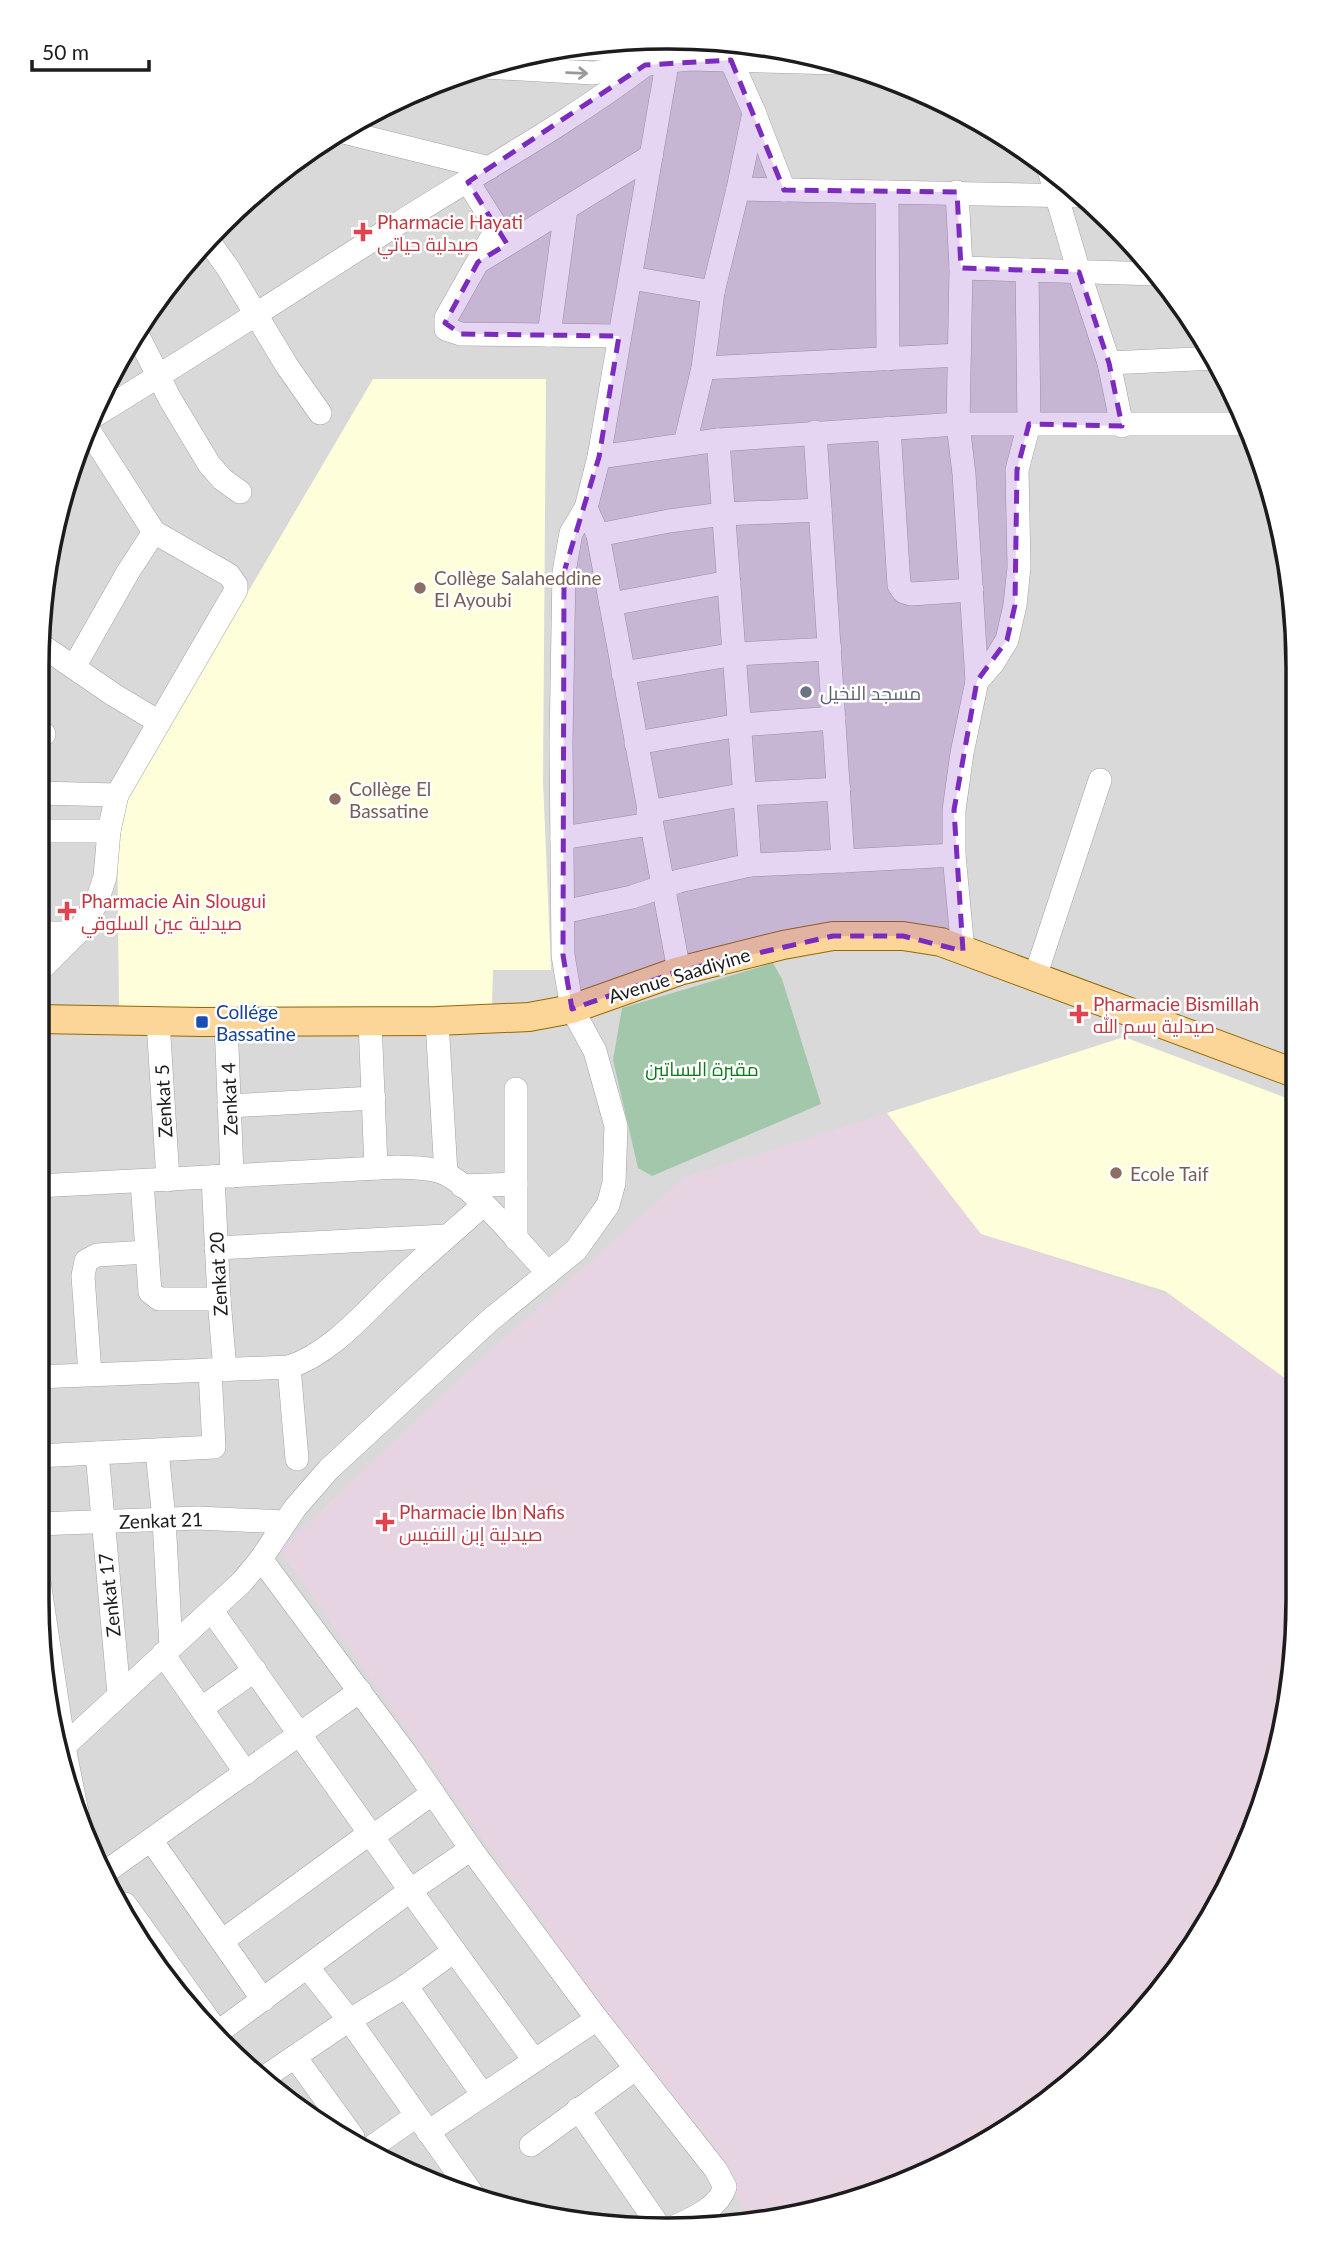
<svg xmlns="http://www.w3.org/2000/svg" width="1335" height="2267" font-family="Lato,Cairo,sans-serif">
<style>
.residential{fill:#dad9d9}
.industrial{fill:#e7d4e3}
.education{fill:#feffda}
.cemetery{fill:#a3c7aa}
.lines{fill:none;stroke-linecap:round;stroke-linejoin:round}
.minor-casing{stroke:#a3a3a3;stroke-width:24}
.major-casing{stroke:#956900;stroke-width:30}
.minor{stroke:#fff;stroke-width:23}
.major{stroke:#fcd599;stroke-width:28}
.oneway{stroke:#999}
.marked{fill:#7b2cbf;fill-opacity:0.2;stroke:#7b2cbf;stroke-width:5;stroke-dasharray:14 9;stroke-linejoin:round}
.health-dot{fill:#e0444e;stroke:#fff;stroke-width:2.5}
.education-dot{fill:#8d6e63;stroke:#fff;stroke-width:2.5}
.worship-dot{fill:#6b7280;stroke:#fff;stroke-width:2.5}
.transit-dot{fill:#1a4fb4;stroke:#fff;stroke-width:2.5}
.labels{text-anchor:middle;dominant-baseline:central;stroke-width:5;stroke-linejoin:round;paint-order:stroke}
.health-label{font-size:19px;fill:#be3a42;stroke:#fff;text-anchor:start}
.education-label{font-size:19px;fill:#785e54;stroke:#fff;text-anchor:start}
.worship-label{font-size:19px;fill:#5b616d;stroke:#fff;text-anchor:start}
.street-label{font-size:19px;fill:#1c1c1c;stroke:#fff}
.transit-label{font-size:19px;fill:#164399;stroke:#fff;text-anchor:start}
.park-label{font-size:19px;fill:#0b7a18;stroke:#fff}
.rim{fill:none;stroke:#1c1c1c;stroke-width:3.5}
</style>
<rect width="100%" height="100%" fill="#eeeae2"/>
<path class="residential" d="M668,37L791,49L909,85L1018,143L1141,251L1214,352L1265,465L1297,626V1641L1265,1803L1192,1950L1051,2100L870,2197L667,2230L465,2197L284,2100L167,1983L70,1802L37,1599L38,626L70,464L143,317L222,221L317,143L426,85L545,49Z"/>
<path class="industrial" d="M887,1113L981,1234L1171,1296L1297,1387V1641L1265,1803L1192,1950L1051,2100L870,2197L749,2217L280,1550L477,1362L685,1177Z"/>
<g class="education">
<path d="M373,379H546L543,781L551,970H493L492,1006L119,1007L117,815Z"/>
<path d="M1124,1037L1297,1102V1387L1165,1291L981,1234L887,1113Z"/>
</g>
<path class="cemetery" d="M773,963L782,979L821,1104L652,1176L638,1168L613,1060L622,1008Z"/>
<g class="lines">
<defs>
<g id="minor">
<path d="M554,48L606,49L704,40"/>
<path d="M484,67L593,73L669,61L691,59L838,63"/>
<path d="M754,112L784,190"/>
<path d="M340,131L489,168"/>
<path d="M1049,170L1079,272L1109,363L1122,426"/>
<path d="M468,182L504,239"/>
<path d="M738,189L1079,196"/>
<path d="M887,192L888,359"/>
<path d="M957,192L961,268L958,424L964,474L977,681L962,753L954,810V855L963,951"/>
<path d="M497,228L446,318V329L461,334L619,336"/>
<path d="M207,239L228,268L287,366L320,413"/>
<path d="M480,261L651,156"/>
<path d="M961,268L1158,274"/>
<path d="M631,278L713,292"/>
<path d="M136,332L170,399L209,464L222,479L240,492"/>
<path d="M549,335L566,209"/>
<path d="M1109,363L1216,358"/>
<path d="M703,368L959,355"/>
<path d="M94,416C197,353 298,287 399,223C481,171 567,124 645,65"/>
<path d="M889,428L899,585L904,592L911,594L972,590"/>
<path d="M815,432L843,861L954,855"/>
<path d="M718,440L750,865"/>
<path d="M685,444L703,368L713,292L738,189L754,112L731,60"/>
<path d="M599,457L718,440L958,424H1246"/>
<path d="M586,508L598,535L679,971"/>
<path d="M598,535L669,521L723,514L820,510"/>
<path d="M611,604L729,582"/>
<path d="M38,643L114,695L159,722"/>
<path d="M74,667L128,572L154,532"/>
<path d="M623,673L735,654L830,649"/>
<path d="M977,681L993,663L1007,640L1015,605L1019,567L1017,470L1029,424L1027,270"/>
<path d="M38,731L44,734"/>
<path d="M636,743L740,725L834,718"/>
<path d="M38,793L117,795"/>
<path d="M648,812L746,794L839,789"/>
<path d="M38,831H109"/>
<path d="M562,838L650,824"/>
<path d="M563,912L632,897L679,881L750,865L843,861"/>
<path d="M38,933H77"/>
<path d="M38,972L77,933L96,904L105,877L109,831L117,795L236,590V585L229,575L154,532L88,429"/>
<path d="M1035,977L1100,780"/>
<path d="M158,1021L168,1180"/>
<path d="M370,1021L376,1168"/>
<path d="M437,1021L446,1174"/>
<path d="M226,1022L232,1176"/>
<path d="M516,1089V1239"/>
<path d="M229,1106L374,1098"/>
<path d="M213,1177L219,1299L225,1370"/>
<path d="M142,1182L150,1292L159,1299H219"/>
<path d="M37,1186L398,1167C413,1168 432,1167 446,1174C477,1190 523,1247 548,1273"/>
<path d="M462,1186L516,1184"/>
<path d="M216,1248L446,1236"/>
<path d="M289,1367L297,1459"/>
<path d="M90,1374L83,1276L86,1261L97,1255L147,1252"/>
<path d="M37,1377L289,1367C332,1353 366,1311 398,1281C426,1255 455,1230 483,1205"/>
<path d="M157,1451L164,1519L171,1647"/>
<path d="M97,1453L119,1694"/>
<path d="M37,1456L214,1447L210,1370"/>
<path d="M37,1524L198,1518L284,1522"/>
<path d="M261,1559L406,1754L471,1849L597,2019L716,2170L725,2187C718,2210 688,2220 668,2230"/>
<path d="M37,1568L64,1747L78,1817"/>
<path d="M212,1611L425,1911L534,2060"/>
<path d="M163,1654L246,1773"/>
<path d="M202,1708L255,1670"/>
<path d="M61,1749L242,1582L261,1559L295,1508L329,1469L489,1321L576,1250L608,1205L614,1183L616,1126L595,1051L572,1009L563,955L561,742L564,572L571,533L586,508L599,457L671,41"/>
<path d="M372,1837L433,1793"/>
<path d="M151,1840L263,2000"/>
<path d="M107,1871L360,1691"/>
<path d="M125,1904L218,2033"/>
<path d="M222,1941L370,1833"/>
<path d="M308,1968L350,2021L476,2199"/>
<path d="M406,1986L483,2095"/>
<path d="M217,2033L411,1890L471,1849"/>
<path d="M295,2057L353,2137"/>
<path d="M262,2079L340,2026L406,1986L454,1951"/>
<path d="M578,2109L661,2229"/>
<path d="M428,2132L597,2019"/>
<path d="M531,2145L635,2069"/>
<path d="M372,2147L416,2116"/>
</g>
<path id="major" d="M38,1019L202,1022L437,1021L529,1017L572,1009L679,971L783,945L833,936H903L941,942L1297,1074"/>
</defs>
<use href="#minor" class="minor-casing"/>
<use href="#major" class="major-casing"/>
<use href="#minor" class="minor"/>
<use href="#major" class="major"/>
</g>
<defs><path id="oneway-shaft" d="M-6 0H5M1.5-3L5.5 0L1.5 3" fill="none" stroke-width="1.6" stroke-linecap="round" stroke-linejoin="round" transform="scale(1.75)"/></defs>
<use class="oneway" href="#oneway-shaft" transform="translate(577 73) rotate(2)"/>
<path class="marked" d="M731,60L784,190L957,192L961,268L1079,272L1109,363L1122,426L1029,424L1017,470L1015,605L1007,640L977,681L954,810L963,951L903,936H833L679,971L572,1009L563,955L564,572L599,457L619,336L461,334L445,323L478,262L507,244L468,182L645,65Z"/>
<g class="health-dot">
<path d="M359.5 221.5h7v7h7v7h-7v7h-7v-7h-7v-7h7z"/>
<path d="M63.5 900.5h7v7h7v7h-7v7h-7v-7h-7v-7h7z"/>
<path d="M1075.5 1003.5h7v7h7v7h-7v7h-7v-7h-7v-7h7z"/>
<path d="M381.5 1511.5h7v7h7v7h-7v7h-7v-7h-7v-7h7z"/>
</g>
<g class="education-dot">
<circle cx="420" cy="588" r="7"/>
<circle cx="335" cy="799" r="7"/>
<circle cx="1116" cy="1173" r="7"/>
</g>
<circle class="worship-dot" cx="806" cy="692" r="7"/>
<rect class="transit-dot" x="195" y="1015" width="14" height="14" rx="3.5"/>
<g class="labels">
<g class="health-label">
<text x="377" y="221">Pharmacie Hayati<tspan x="377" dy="22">صيدلية حياتي</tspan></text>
<text x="81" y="900">Pharmacie Ain Slougui<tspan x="81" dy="22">صيدلية عين السلوقي</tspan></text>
<text x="1093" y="1003">Pharmacie Bismillah<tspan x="1093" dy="22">صيدلية بسم الله</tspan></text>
<text x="399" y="1511">Pharmacie Ibn Nafis<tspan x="399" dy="22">صيدلية إبن النفيس</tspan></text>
</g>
<g class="education-label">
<text x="434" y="577">Collège Salaheddine<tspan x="434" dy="22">El Ayoubi</tspan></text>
<text x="349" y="788">Collège El<tspan x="349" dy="22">Bassatine</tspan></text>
<text x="1130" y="1173">Ecole Taif</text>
</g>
<g class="worship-label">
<text x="820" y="692">مسجد النخيل</text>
</g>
<g class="street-label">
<text transform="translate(679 975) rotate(-17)">Avenue Saadiyine</text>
<text transform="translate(229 1099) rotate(-92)">Zenkat 4</text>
<text transform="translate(163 1101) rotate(-93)">Zenkat 5</text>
<text transform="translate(218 1274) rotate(-93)">Zenkat 20</text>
<text transform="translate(161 1520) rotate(-2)">Zenkat 21</text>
<text transform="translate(109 1595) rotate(-96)">Zenkat 17</text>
</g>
<g class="transit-label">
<text x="216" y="1011">Collége<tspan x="216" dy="22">Bassatine</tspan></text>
</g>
<g class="park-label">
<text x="702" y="1068">مقبرة البساتين</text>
</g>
</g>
<path d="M0 0H1335V2267H0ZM667 49H668A618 618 0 0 1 1286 667V1600A618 618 0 0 1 668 2218H667A618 618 0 0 1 49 1600V667A618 618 0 0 1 667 49Z" fill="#fff" fill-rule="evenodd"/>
<path class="rim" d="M667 49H668A618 618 0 0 1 1286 667V1600A618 618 0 0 1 668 2218H667A618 618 0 0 1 49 1600V667A618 618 0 0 1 667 49Z"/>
<path d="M32 60v10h117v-10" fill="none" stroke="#1c1c1c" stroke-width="3.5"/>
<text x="42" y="60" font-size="21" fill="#1c1c1c" stroke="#ffffff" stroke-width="5" paint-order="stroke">50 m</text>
</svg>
